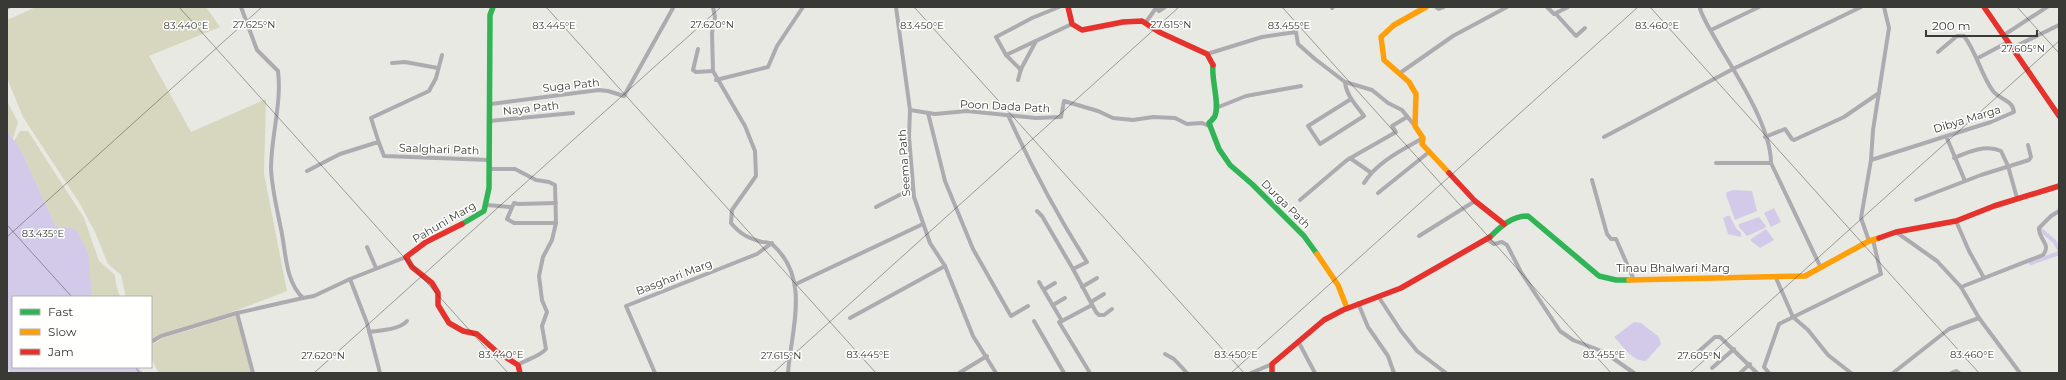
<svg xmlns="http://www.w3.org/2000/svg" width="2066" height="380" font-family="Montserrat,sans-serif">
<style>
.green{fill:#d7d6bf}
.water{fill:#d3caea}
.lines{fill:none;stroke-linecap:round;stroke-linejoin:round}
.canal{stroke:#d3caea;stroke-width:4}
.street{stroke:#adabb0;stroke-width:4}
.fast{stroke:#30b455;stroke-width:5.5}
.slow{stroke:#ff9f0a;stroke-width:5.5}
.jam{stroke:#e5322d;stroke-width:5.5}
.ticks{fill:none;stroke:#393936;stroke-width:1;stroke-opacity:0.45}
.labels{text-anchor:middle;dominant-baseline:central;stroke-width:3;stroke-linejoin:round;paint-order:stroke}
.street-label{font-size:11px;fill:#393936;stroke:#fffffe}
.ticks-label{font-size:10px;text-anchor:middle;fill:#393936;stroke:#fffffe;stroke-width:3;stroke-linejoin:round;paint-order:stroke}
</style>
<rect width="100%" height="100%" fill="#e9e9e4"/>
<g class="green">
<path d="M36,7H206L220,27L149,56L191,132L266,99L264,174L287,291L227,314L163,333L151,340V297H126L121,275L108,264L95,232L80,204L23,117L7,78V20Z"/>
<path d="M7,101L18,122L13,139L7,130Z"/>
<path d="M20,131H28L84,218L99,261L115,275L116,284L120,297H92L89,285L56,227L22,152L14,141Z"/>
<path d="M239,315L252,373L158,372L151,357V345L163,338Z"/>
</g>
<g class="water">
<path d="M7,130L22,152L56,227L76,229L88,253L92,297H13V367H138L143,373H11L7,368Z"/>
<path d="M1733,190L1752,191L1757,211L1735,220L1726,195L1727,192Z"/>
<path d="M1774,208L1781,222L1771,227L1764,213Z"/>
<path d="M1727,216H1730L1736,228L1741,233V237L1728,234L1723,218Z"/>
<path d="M1759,217L1766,226L1765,228L1747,236L1739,227V224Z"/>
<path d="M1766,229L1774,240L1760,248L1751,241V239Z"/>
<path d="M1634,322L1641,323L1659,337L1661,344L1646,361C1633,362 1622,345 1614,337Z"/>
</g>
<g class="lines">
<g class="canal">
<path d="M2041,230L2054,241L2059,249"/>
<path d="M2031,263L2059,253"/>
</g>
<g class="street">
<path d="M241,7L257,50L278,71C282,103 271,136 271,169C272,189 277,209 281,229C286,252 285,281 303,298L314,296L350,279L367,323L380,373"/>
<path d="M713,7L715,17L712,33L713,71L745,126L755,151L756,176L732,210L731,223C740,234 748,238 762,242C765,242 770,242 773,245C811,279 791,330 788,373"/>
<path d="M896,7L910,110L909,137L914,197L930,243L945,266L973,336L996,373"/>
<path d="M1059,7L1032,18L996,37L1006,55L1072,24"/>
<path d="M1155,7L1159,11L1165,7"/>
<path d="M1436,7L1439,9L1444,7"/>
<path d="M1547,7L1554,14L1568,7"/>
<path d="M1701,7L1700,9C1705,23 1713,34 1720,47C1738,77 1771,128 1771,163L1821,268"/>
<path d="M7,8L9,7"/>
<path d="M1332,8L1333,7"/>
<path d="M1556,14L1576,36L1585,28"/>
<path d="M1146,22L1156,8"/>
<path d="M1711,30L1759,7"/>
<path d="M2004,35L2047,7"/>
<path d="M2012,48L2059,25"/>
<path d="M698,49L693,70L696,72L713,71"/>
<path d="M1207,54L1262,37L1296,32L1298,44L1315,59L1345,82L1372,90L1388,103L1402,110L1415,126"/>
<path d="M1006,55L1021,70"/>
<path d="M1978,58L2008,42"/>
<path d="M392,63L405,62L438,68"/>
<path d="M1400,73L1453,36L1507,7"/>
<path d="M716,80L768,67L777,46L803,7"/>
<path d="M1018,80L1021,69L1036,41"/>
<path d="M1345,82C1346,95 1357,106 1364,116L1320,144L1308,126L1351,99"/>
<path d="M491,104L599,90L608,91L624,96L673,8"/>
<path d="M1216,108L1246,96L1301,86"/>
<path d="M910,110L935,114L967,111L1036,118L1061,117L1064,101L1098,111L1113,118L1133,120L1153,117L1175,118L1187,124L1202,123L1209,126"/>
<path d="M928,113L945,181L973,249L1011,316L1028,306"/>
<path d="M1008,115C1031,166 1057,215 1087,262L1073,269L1096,312L1099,315H1104L1112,309"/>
<path d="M490,121L573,113"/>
<path d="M1946,136L1965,181"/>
<path d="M1604,137L1733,69L1861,7"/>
<path d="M1765,137L1785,129L1792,139L1794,140L1844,117L1879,93"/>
<path d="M379,143L371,118L429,91L436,78L442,55"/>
<path d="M1350,158L1370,172"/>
<path d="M1954,158C1968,152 1986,144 2001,151L2008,166L2017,198"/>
<path d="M1871,160L1991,122L2014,112C2013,100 2000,100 1993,91C1981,75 1977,53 1964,36H1957L1938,52"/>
<path d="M1716,163H1771"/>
<path d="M491,169H515L536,180L549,182L555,185L556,223L552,240L543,257L539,276L542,300L547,312L542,326L546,349C539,357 527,359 518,365"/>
<path d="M307,171L340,154L375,143H379L384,156L489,160"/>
<path d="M1592,180L1607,234L1611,239H1616L1634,280"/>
<path d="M1364,183C1377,162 1402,150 1423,138"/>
<path d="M1378,193L1429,152"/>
<path d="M1300,200L1347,160L1396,132L1392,126L1407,117"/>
<path d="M1916,200L1981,175L2029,160L2031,157L2028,145"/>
<path d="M487,205L511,207"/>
<path d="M876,207L913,188"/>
<path d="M1037,211L1042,216L1073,269"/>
<path d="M1956,221L1969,251L1984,278"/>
<path d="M556,223H514L507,219L514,203L518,204L556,203"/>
<path d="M1896,232L1937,261L1961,287L1979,318L2020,373"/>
<path d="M1419,236L1475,201"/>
<path d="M1487,239L1494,244L1502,242L1507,245L1521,272L1560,331L1573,340L1604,352L1634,373"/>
<path d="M1869,241L1861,218L1871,160L1873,130L1889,28L1884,7"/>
<path d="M367,247L376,268"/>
<path d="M1776,278L1793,317L1808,330L1828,355L1851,373"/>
<path d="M350,279L406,257"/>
<path d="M1039,282L1062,321L1092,305"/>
<path d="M796,284L923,224"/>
<path d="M1082,287L1097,278"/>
<path d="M1961,287L2043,255C2052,244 2038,239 2039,228L2051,216L2059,211"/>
<path d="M1045,289L1055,283"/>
<path d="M1378,296L1401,331L1417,351L1446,373"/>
<path d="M1091,302L1104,294"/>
<path d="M1358,303L1368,327L1388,356L1394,373"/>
<path d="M1053,305L1065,298"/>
<path d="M237,313L253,373"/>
<path d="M850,318L945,266"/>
<path d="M1034,321L1064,373"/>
<path d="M1062,321L1059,322L1090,373"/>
<path d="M369,332C381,330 399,330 407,321"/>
<path d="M1298,341L1315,373"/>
<path d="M151,342L161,336L237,313L303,298"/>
<path d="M1698,352L1715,337H1720L1757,373"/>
<path d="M1165,354L1174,359L1187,373"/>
<path d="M1712,368L1734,349"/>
<path d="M655,373L626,306L757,254L772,243"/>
<path d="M959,373L987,356"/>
<path d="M1251,373L1272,364"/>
<path d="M1740,373L1750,364"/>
<path d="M1769,373L1764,367L1779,324L1881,274L1873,240"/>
<path d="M1893,373L1949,329L1979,318"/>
<path d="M1951,373L1956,371L1959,373"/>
</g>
<g class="fast">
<path d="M1213,65C1211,79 1220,104 1215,116C1214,118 1211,121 1209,123L1219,149L1230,165L1252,184L1304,236L1317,254"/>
<path d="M462,224L484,211L489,188L490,15L493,7"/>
<path d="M1490,237C1501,226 1512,216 1528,216L1599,276L1616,280H1629"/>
</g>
<g class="slow">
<path d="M1426,7L1394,25L1381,37L1384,60L1409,82L1416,94L1415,126L1423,138L1422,144L1449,173"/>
<path d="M1317,254L1338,285L1347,308"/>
<path d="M1629,280L1805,276L1869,241L1879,238"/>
</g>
<g class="jam">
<path d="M1068,7L1072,24L1082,30L1123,22L1142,21L1159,32L1207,54L1213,65"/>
<path d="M1984,7L2059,116"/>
<path d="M1449,173L1475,201L1504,224"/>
<path d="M462,224L426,242L406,257L412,267L432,283L438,293V305L449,323L463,331L477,334L497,352L518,365L520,373"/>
<path d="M1879,238L1896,232L1956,221L1994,206L2059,186"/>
<path d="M1272,373V364L1324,320L1343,310L1401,288L1490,237"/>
</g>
</g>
<path class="ticks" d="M179,7L508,373M546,7L876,373M914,7L1244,373M1282,7L1611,373M1650,7L1979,373M2017,7L2059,53M7,225L72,297M7,237L262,7M135,367L140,373M314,373L721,7M773,373L1179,7M1231,373L1638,7M1690,373L2059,41"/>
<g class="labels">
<g class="street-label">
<text transform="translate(571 85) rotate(-6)">Suga Path</text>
<text transform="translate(1005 106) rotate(3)">Poon Dada Path</text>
<text transform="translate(531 108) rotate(-6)">Naya Path</text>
<text transform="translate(1967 119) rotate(-17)">Dibya Marga</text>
<text transform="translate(439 149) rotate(2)">Saalghari Path</text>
<text transform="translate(904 163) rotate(-94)">Seema Path</text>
<text transform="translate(1286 204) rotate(45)">Durga Path</text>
<text transform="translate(444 222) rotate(-30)">Pahuni Marg</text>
<text x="1673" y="268">Tinau Bhalwari Marg</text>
<text transform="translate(674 277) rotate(-21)">Basghari Marg</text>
</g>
</g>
<g class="ticks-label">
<text x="712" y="28">27.620°N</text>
<text x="1171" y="28">27.615°N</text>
<text x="254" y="28">27.625°N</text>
<text x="186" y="29">83.440°E</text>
<text x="554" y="29">83.445°E</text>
<text x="922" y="29">83.450°E</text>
<text x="1657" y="29">83.460°E</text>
<text x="1289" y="29">83.455°E</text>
<text x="2023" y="52">27.605°N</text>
<text x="43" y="237">83.435°E</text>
<text x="501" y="358">83.440°E</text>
<text x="868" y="358">83.445°E</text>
<text x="1236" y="358">83.450°E</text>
<text x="1604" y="358">83.455°E</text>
<text x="1972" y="358">83.460°E</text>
<text x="323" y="359">27.620°N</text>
<text x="781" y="359">27.615°N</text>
<text x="1699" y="359">27.605°N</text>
</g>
<rect width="2066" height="380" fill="none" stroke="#393936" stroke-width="16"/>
<rect x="12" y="296" width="140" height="72" fill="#fffffe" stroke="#b0b0ae"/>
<rect x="20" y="309" width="20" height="6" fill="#30b455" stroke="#b0b0ae"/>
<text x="48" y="316" font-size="12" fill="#393936">Fast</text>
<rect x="20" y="329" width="20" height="6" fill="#ff9f0a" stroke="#b0b0ae"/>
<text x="48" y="336" font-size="12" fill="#393936">Slow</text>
<rect x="20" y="349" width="20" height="6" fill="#e5322d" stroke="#b0b0ae"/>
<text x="48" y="356" font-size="12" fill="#393936">Jam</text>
<path d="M1926 30v6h111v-6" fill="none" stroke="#393936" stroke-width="2"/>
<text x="1932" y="30" font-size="12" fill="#393936" stroke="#fffffe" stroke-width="3" paint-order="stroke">200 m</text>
</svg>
